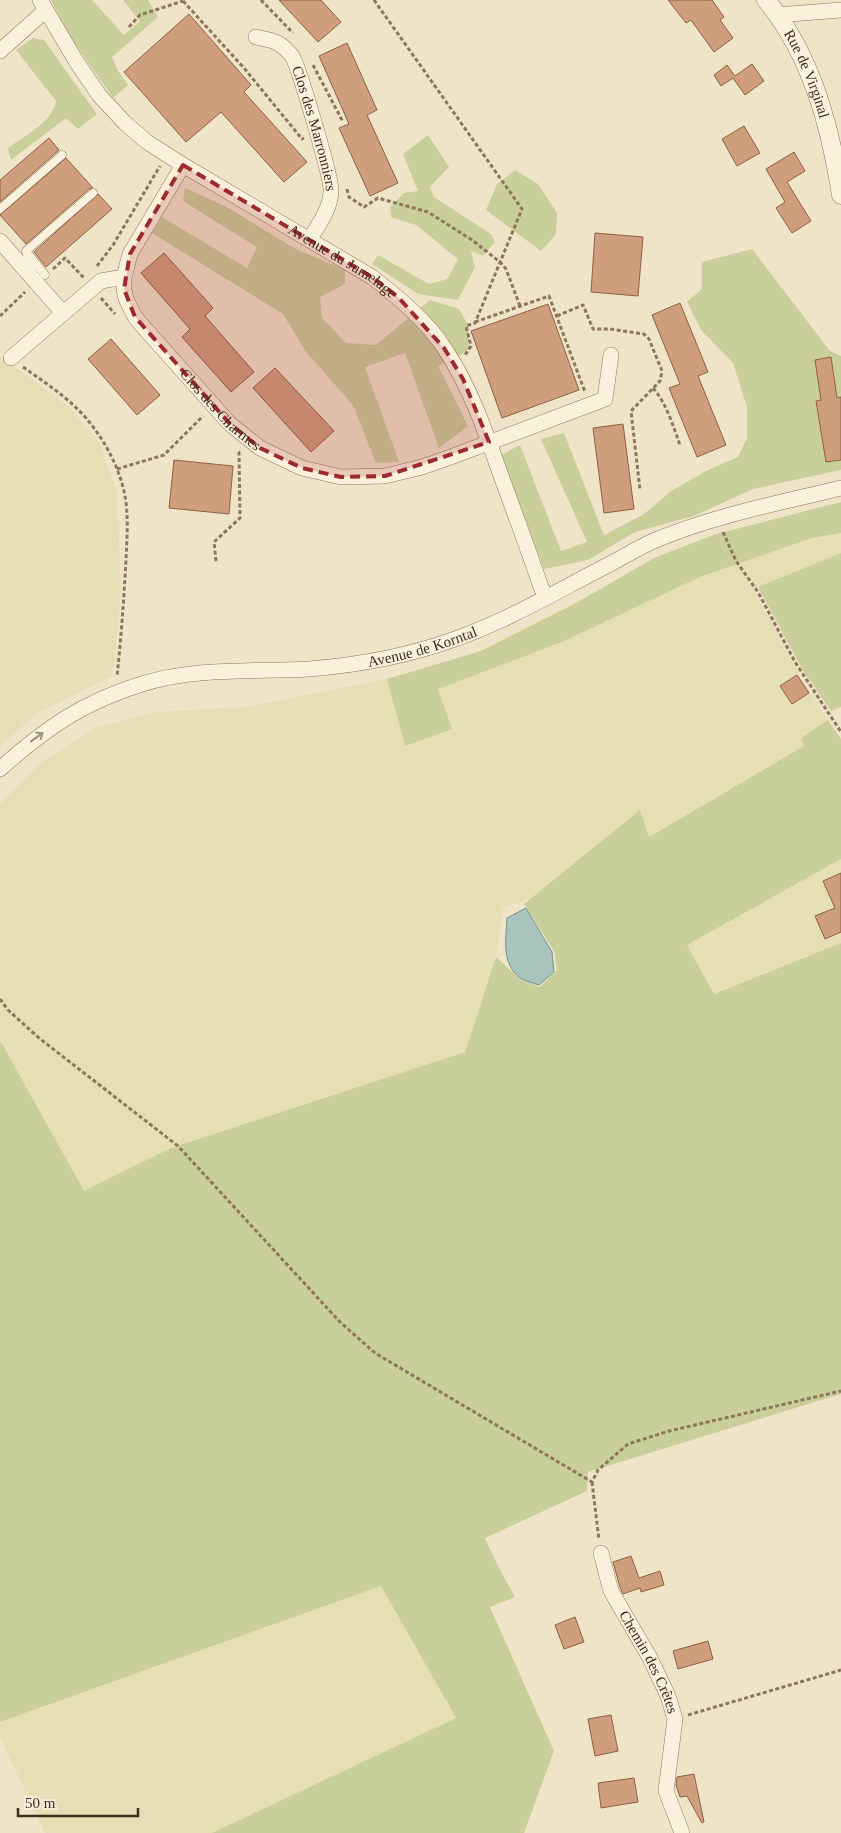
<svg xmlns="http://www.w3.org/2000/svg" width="841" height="1833" font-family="Georgia,serif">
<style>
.farmland{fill:#e6deb5}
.green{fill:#c9cf9b}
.water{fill:#a9c4bc;stroke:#6f938a}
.building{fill:#cf9f7d;stroke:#8d5f41}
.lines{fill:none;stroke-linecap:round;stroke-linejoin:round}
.service-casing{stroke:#8d765c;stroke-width:9}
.minor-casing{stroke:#8d765c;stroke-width:16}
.tertiary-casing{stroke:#8d765c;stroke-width:19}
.path{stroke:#8d765c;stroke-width:3;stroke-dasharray:4 2.5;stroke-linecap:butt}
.service{stroke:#faf1dc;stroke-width:8}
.minor{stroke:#faf1dc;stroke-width:15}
.tertiary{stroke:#faf1dc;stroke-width:18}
.oneway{stroke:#9c907e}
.marked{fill:#9e2a2b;fill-opacity:0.2;stroke:#9e2a2b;stroke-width:4;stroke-dasharray:10 6;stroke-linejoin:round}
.labels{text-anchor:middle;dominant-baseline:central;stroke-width:4;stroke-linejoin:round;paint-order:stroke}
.street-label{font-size:15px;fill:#3d2e20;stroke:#f7eed8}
</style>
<rect width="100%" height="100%" fill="#f0e4c8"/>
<g class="farmland">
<path d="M0,356L68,406L100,444L117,492L121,590L113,676L39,712L0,746Z"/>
<path d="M841,533V553L753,589L802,679L828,720L801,738L805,746L648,837L640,811L530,899L503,908L496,957L465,1052L171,1148L84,1192L0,1040V804L41,763L96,728L155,712L246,707L387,679L405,745L437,689L562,642L700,577L812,538Z"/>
<path d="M841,859V943L714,994L687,945Z"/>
<path d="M381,1586L456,1718L212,1833H45L0,1737V1722Z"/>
</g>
<g class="green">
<path d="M51,0H92L124,35L140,21L123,0H148L158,17L112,57L118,71L128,85L113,98L68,34Z"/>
<path d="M33,38L44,40L97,114L78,129L66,118L11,160L8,148C24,136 53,122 56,101L16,50Z"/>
<path d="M428,135L449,167L430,187L434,197L491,234L495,242L483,256L471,251L475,267L458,300L418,294L372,264L378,255L429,284L447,279L458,259L416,225L391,217L390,207L404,193L418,191L403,154Z"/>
<path d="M515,170L538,184L557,213L556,234L541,251L486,210L497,184Z"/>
<path d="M185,188L225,206L294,248L345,270V284L320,297L322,318L346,343L376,345L430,300L459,309L468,325L469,349L459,356L438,366L468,426L439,448L405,353L365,367L399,462L376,463L353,405L306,352L283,314L152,233L162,217L247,268L257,247L183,201Z"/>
<path d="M752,249L830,351L841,356V470L753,489L694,516L635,532L588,560L544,569L501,455L520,445L561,551L587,542L541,439L564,433L604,535L644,514L671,491L708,470L738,457L747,438V407L733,363L701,330L687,302L702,289V262Z"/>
<path d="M841,502V533L812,538L700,577L562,642L438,689L452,729L405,746L387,679L481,651L576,603L654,558L716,534Z"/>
<path d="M841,553V707L831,711L802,669L758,587Z"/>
<path d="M828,720L841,739V859L687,945L714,994L841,943V1394L588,1472L587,1491L485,1538L499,1568L515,1597L490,1607L554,1751L524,1833H212L456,1718L381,1586L0,1722V1040L84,1191L171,1148L465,1052L496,957L521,980L540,987L557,970L554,951L524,904L640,810L649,837L804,746L801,738Z"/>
</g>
<path class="water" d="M526,908L552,952L554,972L539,985C533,983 525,981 520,978C501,963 506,940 507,918Z"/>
<g class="building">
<path d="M279,0H321L341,22L318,42Z"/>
<path d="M668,0H712L724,17L720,20L733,38L714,52L691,20L686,23Z"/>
<path d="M189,14L251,85L244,92L307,162L284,182L221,112L186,142L124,72Z"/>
<path d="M347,43L377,110L367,115L398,183L370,196L339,128L349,124L319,56Z"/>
<path d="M752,64L764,81L745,95L733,78L721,86L714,75L727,65L735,76Z"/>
<path d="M744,126L760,153L737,166L722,139Z"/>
<path d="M49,138L59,150L0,202V180Z"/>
<path d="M794,152L805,171L787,182L811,221L792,233L776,208L785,202L766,169Z"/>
<path d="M66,158L93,188L89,189L26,244L0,215Z"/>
<path d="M98,194L112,209L46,267L34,252Z"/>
<path d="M595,233L643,237L638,296L591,292Z"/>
<path d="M164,253L213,308L205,316L254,372L231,392L182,337L190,329L141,273Z"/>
<path d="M680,303L708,372L698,376L726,445L697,457L669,388L680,384L652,315Z"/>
<path d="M548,304L579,390L502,418L471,331Z"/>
<path d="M111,339L160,395L137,415L88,359Z"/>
<path d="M831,357L837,398L841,397V460L826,462L816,401L821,400L815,360Z"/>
<path d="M275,368L334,431L311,452L253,388Z"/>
<path d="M623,424L634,509L604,513L593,428Z"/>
<path d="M174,460L233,466L229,514L169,508Z"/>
<path d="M797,675L809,693L792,704L780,686Z"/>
<path d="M841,873V932L825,939L815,916L835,908L823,881Z"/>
<path d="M631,1556L639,1578L660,1571L664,1585L641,1592L640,1588L623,1594L620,1587L613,1562Z"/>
<path d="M575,1617L584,1642L564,1649L555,1625Z"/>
<path d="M708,1641L713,1659L678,1669L673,1651Z"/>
<path d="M611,1715L618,1751L595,1756L588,1719Z"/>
<path d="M694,1774L704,1822L702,1823L687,1796L680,1797L676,1785L677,1777Z"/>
<path d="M634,1778L638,1802L601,1808L598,1783Z"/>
</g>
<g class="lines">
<defs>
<g id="service">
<path d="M0,209L62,155"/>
<path d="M29,255L45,275"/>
<path d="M33,274L26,251L93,193"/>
</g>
<g id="minor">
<path id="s1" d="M40,0L76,61L99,95L125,123L147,142L183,165L372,277C399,298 426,320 445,349C470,387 485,430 500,473C514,511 528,549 541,587L546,598"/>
<path d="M777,15L841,10"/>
<path id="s2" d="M256,37C274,41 280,41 292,56C299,67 331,176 331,190C331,208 319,224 310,239"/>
<path d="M0,51L46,10"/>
<path id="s3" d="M183,165L130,254L124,277V289L126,299L135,317L147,331L230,424L260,448L302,468L341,477L385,476L422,467L448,458L605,399L611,355"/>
<path d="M0,241L63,313"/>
<path d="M11,358L101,281L124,277"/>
<path id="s4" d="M0,769C46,728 83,702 142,684C195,667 254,672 309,669C359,665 408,656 455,639C509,620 559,590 610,564C625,556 641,546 658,539C717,515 779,503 841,488"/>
<path id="s5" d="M601,1553L611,1591L650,1658L668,1696L675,1719L666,1791L682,1833"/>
</g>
<g id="tertiary">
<path id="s6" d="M766,0C812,56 830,126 841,195"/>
</g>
</defs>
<use href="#service" class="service-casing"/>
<use href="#minor" class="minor-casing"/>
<use href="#tertiary" class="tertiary-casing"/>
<g class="path">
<path d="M261,0L293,33"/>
<path d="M374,0L522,209L475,323L466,326L471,346L465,355"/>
<path d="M183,1L244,68L302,139L304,138"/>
<path d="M129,27L140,15L183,1"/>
<path d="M313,65L343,122"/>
<path d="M347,189L349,197L364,207L378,198L428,212L472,240L500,262L506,269L520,306"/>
<path d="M97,266L113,245L160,166"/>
<path d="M53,269L65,258L84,278"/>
<path d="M101,298L115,314"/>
<path d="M0,316L25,292"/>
<path d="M557,316L583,305L593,329H610L644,334L649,339L662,371L660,381L631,411L640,490"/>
<path d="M475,322L549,296L585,392"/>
<path d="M23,367C47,384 72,400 90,423C106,443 118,466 124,491C129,513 127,537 126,559C124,599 121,638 117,677"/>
<path d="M653,388C667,404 673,426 680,445"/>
<path d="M117,469L164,455L203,416"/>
<path d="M723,532L736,561L758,592L795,662L841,732"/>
<path d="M216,561L214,542L240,518L239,452L238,451"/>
<path d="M0,999L8,1010L39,1038L178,1146L340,1322L375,1353L592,1482L598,1470L628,1444L669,1431L841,1391"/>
<path d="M592,1482L599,1540"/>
<path d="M688,1715L841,1670"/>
</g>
<use href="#service" class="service"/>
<use href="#minor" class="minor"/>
<use href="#tertiary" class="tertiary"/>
</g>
<defs><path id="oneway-shaft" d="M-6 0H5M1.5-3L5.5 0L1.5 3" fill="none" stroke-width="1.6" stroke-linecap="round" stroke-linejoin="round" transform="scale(1.25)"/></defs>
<use class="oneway" href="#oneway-shaft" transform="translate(37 737) rotate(-36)"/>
<path class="marked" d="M183,165L372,277L398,297L444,348L463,379L489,442L385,476L341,477L302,468L260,448L230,424L135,317L124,289L130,254Z"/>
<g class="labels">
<g class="street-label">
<text stroke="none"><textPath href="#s6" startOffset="85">Rue de Virginal</textPath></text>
<text stroke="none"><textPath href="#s2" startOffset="118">Clos des Marronniers</textPath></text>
<text stroke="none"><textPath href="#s1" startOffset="408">Avenue du Jumelage</textPath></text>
<text stroke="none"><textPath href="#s3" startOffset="296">Clos des Charmes</textPath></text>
<text stroke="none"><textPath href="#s4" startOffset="451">Avenue de Korntal</textPath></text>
<text stroke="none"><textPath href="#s5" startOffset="120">Chemin des Crêtes</textPath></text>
</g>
</g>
<path d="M18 1808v8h120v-8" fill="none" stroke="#3d2e20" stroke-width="2.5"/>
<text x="25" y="1808" font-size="15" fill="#3d2e20" stroke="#f7eed8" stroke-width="4" paint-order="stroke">50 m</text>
</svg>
